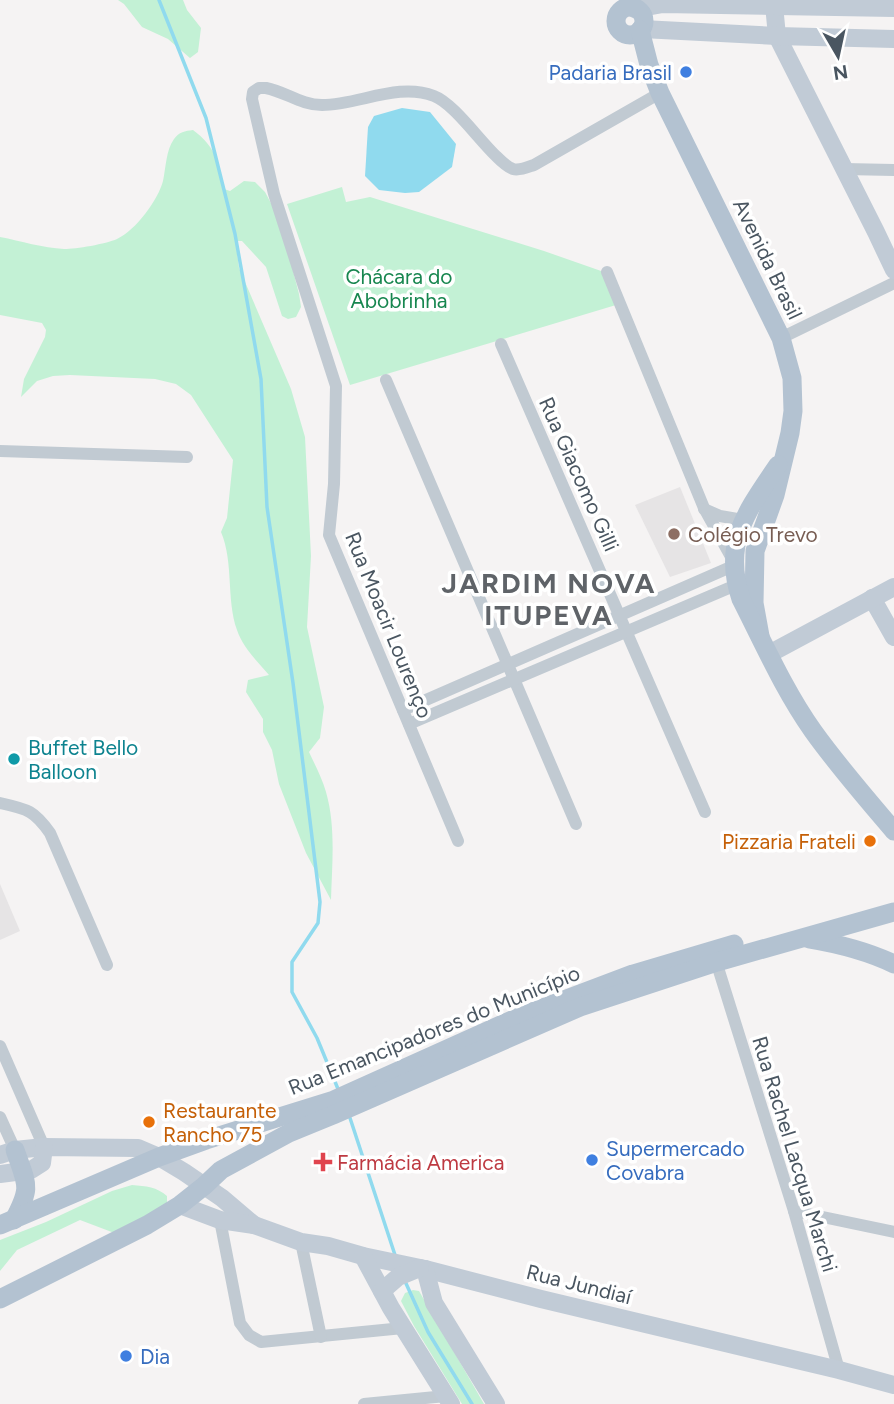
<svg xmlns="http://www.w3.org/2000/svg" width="894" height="1404" font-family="Figtree,sans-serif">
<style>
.education{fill:#e6e4e5}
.green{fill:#c3f1d5}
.water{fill:#90daee}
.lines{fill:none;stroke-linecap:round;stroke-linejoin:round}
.stream{stroke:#90daee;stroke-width:3.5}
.minor{stroke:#c1cad2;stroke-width:12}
.secondary{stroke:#c1cbd6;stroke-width:18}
.primary{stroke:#b3c2d1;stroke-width:19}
.shop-dot{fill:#3f7fe0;stroke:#fff;stroke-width:2.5}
.education-dot{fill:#8d6e63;stroke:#fff;stroke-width:2.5}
.culture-dot{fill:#0f9aa8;stroke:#fff;stroke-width:2.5}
.food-dot{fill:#e8710a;stroke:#fff;stroke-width:2.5}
.health-dot{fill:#e0444e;stroke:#fff;stroke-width:2.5}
.labels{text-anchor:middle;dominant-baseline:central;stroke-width:7;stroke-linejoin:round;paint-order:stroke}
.shop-label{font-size:21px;fill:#366cbe;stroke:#fff;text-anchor:start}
.street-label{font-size:21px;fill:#4a5661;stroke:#fff}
.park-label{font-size:21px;fill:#17864f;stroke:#fff}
.education-label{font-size:21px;fill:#785e54;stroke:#fff;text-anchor:start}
.culture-label{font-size:21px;fill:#0d838f;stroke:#fff;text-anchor:start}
.food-label{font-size:21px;fill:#c56008;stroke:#fff;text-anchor:end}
.health-label{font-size:21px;fill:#be3a42;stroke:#fff;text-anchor:start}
.district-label{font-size:28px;font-weight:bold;letter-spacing:2px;fill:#5f6368;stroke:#fff}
</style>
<rect width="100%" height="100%" fill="#f5f3f3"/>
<g class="education">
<path d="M680,487L711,563L670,577L635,505Z"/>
<path d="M0,884L20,931L0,940Z"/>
</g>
<g class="green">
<path d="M118,0H183L187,10L201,28L198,52L190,58L168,39L142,27L124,4Z"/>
<path d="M193,130C216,147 219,163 224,189L230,191L244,181L255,182L265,192L280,220L299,294L301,307L296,317L288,319L282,316L266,267L242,241H237L236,244L239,268L291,389L305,437L311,556L307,627L324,707L320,738L309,752C315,765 322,778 326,792C336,827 332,864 331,900L306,853L279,784L272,750L263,732V719L246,692L248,680L269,675C257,661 243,648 237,630C226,599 234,563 221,532L227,518L233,460L191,395L176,384L155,379L70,375L53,376L37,381L21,397L24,379L45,337L46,330L42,323L0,315V237C21,241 43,248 64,249C76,249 106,244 117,239C136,230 158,200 163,181C166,167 166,150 174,139C179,132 185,131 193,130Z"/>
<path d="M342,187L346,202L370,197L544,251L604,272L616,305L350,385L287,204Z"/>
<path d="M132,1185C146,1186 157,1187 167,1196V1204L117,1234L80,1220L17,1250L0,1271V1240L46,1222L112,1191Z"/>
<path d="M413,1290L419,1291L484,1404H462L414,1326L401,1301L405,1293Z"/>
</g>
<path class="water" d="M402,108L430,112L456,144L452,167L419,192L405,193L379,190L365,176L368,127L374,116Z"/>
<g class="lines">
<g class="stream">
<path d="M159,0L206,118L235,234L261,379L267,507L293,683L320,902L318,923L292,962V992L317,1038L338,1089"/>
<path d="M350,1118L395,1255"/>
<path d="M404,1279L428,1332L472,1404"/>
</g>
<g class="minor">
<path d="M844,169L894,170"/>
<path d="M607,272L704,508L734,562"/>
<path d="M781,338L894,283"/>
<path d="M501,344L705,812"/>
<path d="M386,380L576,824"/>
<path d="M0,451L187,457"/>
<path d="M704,509L720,516L743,520"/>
<path d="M403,710L733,566"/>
<path d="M409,724L736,585"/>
<path d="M0,803C27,809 34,810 50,833L107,965"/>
<path d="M458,841L329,535L334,484L336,386L274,194L252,99L253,92L259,88H266C286,92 301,105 322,105C359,105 398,82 434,96C453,103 479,140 496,156C500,160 507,167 513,169C520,171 528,167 534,165L660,93"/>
<path d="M715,958L794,1211L839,1370"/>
<path d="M0,1046L44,1147"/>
<path d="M0,1117L15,1150"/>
<path d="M794,1211L894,1232"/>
<path d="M220,1220L240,1323L249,1335L261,1342L403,1328"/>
<path d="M301,1242L321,1337"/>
<path d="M364,1404L446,1396"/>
</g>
<g class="secondary">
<path d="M774,5L777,36L876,232L894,270"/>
<path d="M635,9L663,4L894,8"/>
<path d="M642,29L777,36L894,39"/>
<path d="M872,598L894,637"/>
<path d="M769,654L894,587"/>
<path d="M0,1155L15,1150L44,1147L138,1148L159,1157L184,1172L222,1198L254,1225"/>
<path d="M0,1174L31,1170L42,1163L44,1147"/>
<path d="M180,1205L220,1220L254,1225L301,1242L328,1246L363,1256L425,1269L541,1299L839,1370L894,1385"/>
<path d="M363,1256L391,1308L451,1404"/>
<path d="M425,1269L434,1303L496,1404"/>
<path d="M382,1291L398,1277L420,1268"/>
</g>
<g class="primary">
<circle cx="630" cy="21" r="14"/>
<path d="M640,30L649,65L660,93L781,338L792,378L793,411L790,433L775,495L755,551L754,603L760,636"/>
<path d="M778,465C747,511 722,542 741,599C764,644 784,690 813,731C838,766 866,798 894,831"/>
<path d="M809,939C839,944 867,951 894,964"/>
<path d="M14,1220C32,1186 27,1185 15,1150"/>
<path d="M0,1225L159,1157L206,1140L334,1100L514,1019L633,974L734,944"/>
<path d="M0,1299L147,1225L180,1205L204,1186L221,1170L289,1133L333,1115L580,1007L717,962L894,912"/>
</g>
</g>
<g class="shop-dot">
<circle cx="686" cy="72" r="7"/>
<circle cx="592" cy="1160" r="7"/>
<circle cx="126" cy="1356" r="7"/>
</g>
<circle class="education-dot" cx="674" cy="534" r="7"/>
<circle class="culture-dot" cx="14" cy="759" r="7"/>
<g class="food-dot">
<circle cx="870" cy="841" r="7"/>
<circle cx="149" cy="1122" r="7"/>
</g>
<path class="health-dot" d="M319.5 1151.5h7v7h7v7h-7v7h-7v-7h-7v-7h7z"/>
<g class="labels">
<g class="shop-label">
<text x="672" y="72" text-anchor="end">Padaria Brasil</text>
<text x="606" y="1148">Supermercado<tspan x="606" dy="24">Covabra</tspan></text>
<text x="140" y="1356">Dia</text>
</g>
<g class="street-label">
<text transform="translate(768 259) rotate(64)">Avenida Brasil</text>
<text transform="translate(579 474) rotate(66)">Rua Giacomo Gilli</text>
<text transform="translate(389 625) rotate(68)">Rua Moacir Lourenço</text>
<text transform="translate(434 1030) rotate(-22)">Rua Emancipadores do Município</text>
<text transform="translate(795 1154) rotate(73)">Rua Rachel Lacqua Marchi</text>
<text transform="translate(579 1284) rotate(14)">Rua Jundiaí</text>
</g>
<g class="park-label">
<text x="399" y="276">Chácara do<tspan x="399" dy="24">Abobrinha</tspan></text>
</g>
<g class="education-label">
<text x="688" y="534">Colégio Trevo</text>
</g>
<g class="culture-label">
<text x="28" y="747">Buffet Bello<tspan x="28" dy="24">Balloon</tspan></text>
</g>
<g class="food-label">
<text x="856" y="841">Pizzaria Frateli</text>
<text x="163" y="1110" text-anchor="start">Restaurante<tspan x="163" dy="24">Rancho 75</tspan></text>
</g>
<g class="health-label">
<text x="337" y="1162">Farmácia America</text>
</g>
<g class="district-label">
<text x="549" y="583">JARDIM NOVA<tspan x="549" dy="32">ITUPEVA</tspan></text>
</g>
</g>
<g transform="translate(838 56) rotate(171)" stroke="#ffffff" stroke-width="5" paint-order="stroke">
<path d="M0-5L12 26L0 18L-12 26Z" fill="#4a5661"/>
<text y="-10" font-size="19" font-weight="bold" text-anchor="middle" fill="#4a5661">N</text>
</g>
</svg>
